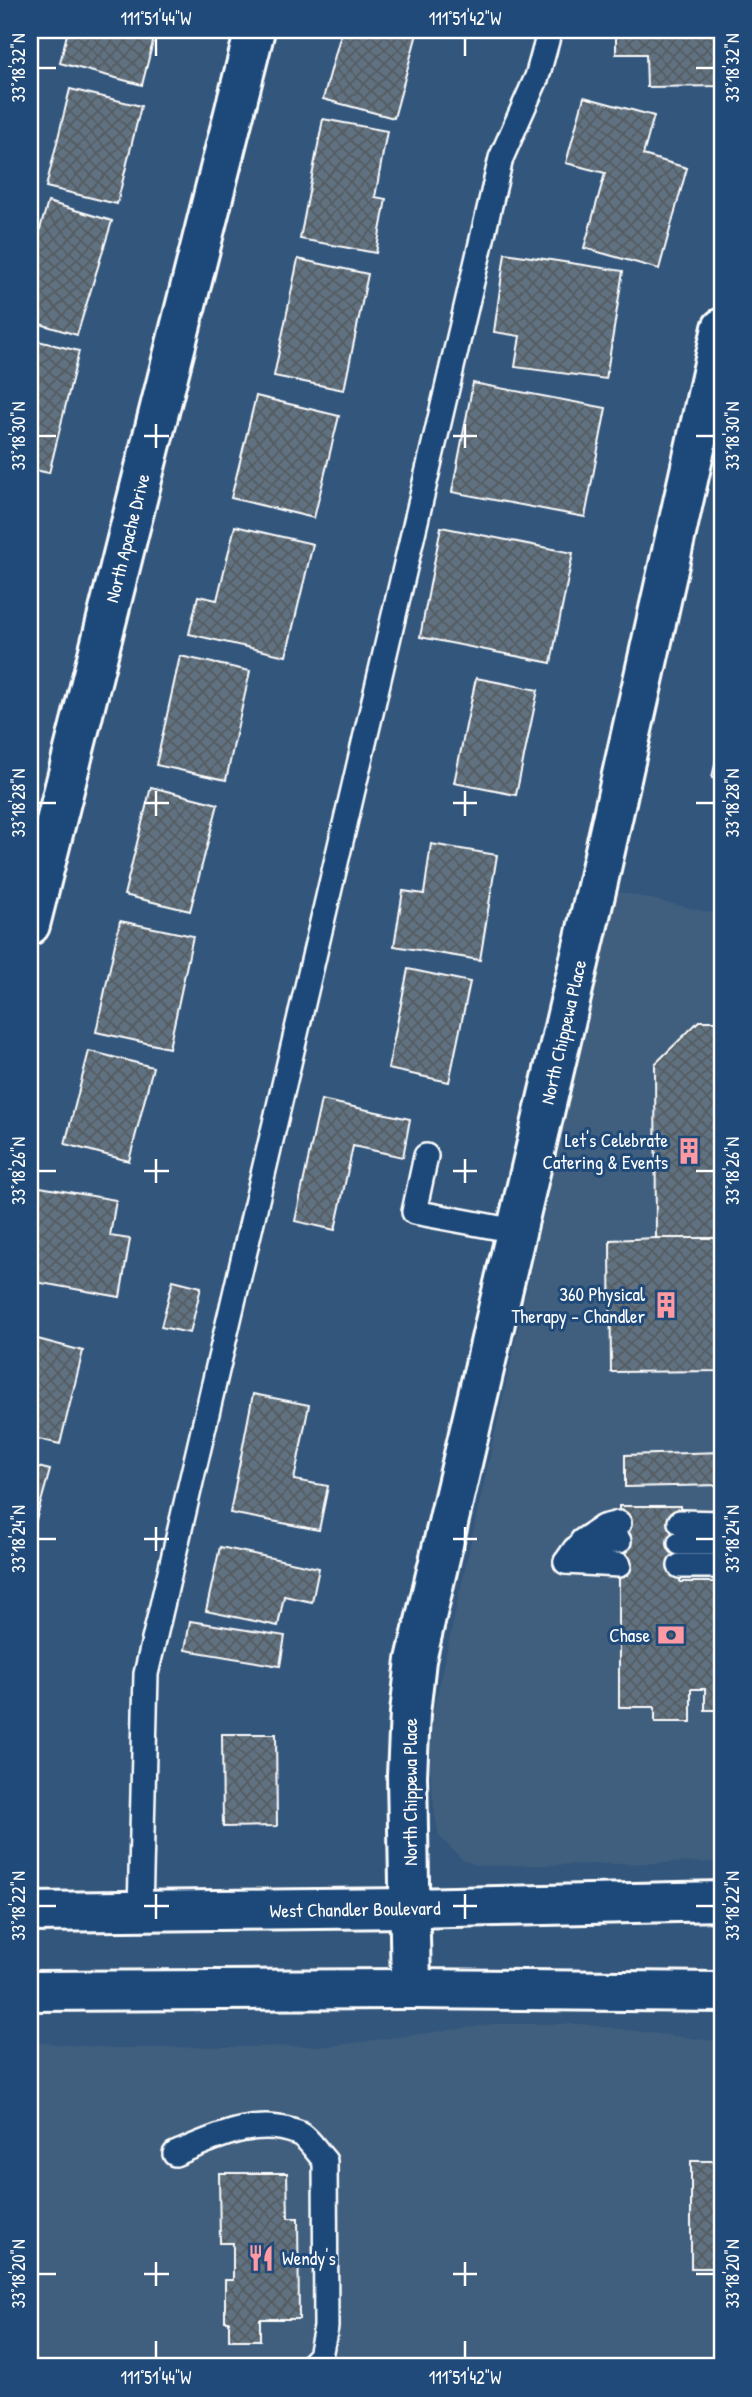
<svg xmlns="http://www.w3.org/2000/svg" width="752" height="2397" font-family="'Patrick Hand',sans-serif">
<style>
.built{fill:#415e7e}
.building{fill:url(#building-cross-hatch);stroke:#fff;stroke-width:2}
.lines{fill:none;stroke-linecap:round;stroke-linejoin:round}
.service-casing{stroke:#fff;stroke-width:28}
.minor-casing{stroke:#fff;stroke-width:44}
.secondary-casing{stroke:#fff;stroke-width:44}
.service{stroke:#1f4a7a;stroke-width:23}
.minor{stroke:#1f4a7a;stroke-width:38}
.secondary{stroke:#1f4a7a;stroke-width:38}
.ticks{fill:none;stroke:#fff;stroke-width:2.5}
.labels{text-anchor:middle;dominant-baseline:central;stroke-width:6;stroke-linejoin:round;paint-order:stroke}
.street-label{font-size:19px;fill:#fff;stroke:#1f4a7a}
.poi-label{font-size:19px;fill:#fff;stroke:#1f4a7a;text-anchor:end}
.neatline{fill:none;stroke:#fff;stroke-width:2.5}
.ticks-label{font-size:18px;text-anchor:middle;fill:#fff}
</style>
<defs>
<pattern id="building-cross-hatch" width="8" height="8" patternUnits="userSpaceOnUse" patternTransform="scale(1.75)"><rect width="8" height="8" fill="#617281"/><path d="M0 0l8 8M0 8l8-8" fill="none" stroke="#545b61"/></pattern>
</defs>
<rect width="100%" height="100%" fill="#33567c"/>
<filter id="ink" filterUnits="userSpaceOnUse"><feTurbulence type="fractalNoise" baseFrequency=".0143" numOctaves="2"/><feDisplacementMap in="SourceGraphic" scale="14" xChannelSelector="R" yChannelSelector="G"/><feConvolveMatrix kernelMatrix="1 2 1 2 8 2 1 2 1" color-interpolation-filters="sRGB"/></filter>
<g filter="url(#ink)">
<g class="built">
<path d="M615,891L722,915V1862L478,1866L463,1860L439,1836L435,1816L430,1771L433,1713Z"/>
<path d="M495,2024H581L722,2042V2367H30V2042L114,2048L330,2046Z"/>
</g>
<g class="building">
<path d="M68,30H156L142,85L60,63Z"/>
<path d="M342,30H418L394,118L323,99Z"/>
<path d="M616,30H722V86L647,87L646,54H616Z"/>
<path d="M70,89L141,106L117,204L46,187Z"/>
<path d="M584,97L654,116L643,155L687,168L659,269L584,248L605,173L566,163Z"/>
<path d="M323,119L387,131L375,197L386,199L376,253L300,239Z"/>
<path d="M48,202L112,221L77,335L30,321V263Z"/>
<path d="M505,253L623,271L606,379L515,367L520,336L494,332Z"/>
<path d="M298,259L368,274L344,390L274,376Z"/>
<path d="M30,339L79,351L49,473L30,469Z"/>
<path d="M473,383L606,408L585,517L452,492Z"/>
<path d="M256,396L339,416L314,518L231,498Z"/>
<path d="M235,526L313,544L286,656L189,634L198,596L217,600Z"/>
<path d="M441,527L573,553L551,663L420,637Z"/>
<path d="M180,656L250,671L226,780L156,765Z"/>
<path d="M476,678L538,690L516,795L454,783Z"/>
<path d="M722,731V780L712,778Z"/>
<path d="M151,787L218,804L190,911L124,895Z"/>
<path d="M431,844L497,855L480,960L394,946L403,891L424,894Z"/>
<path d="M120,921L193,936L169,1048L96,1032Z"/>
<path d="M408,969L470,982L449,1082L388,1069Z"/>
<path d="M699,1021H722V1238H656L655,1064Z"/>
<path d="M89,1051L153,1067L129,1161L65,1144Z"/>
<path d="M321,1100L410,1119L403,1157L353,1146L335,1230L295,1221Z"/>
<path d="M40,1187L116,1200L110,1236L130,1239L120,1297L30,1281V1248Z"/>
<path d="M656,1238H722V1371L611,1372L610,1240Z"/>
<path d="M173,1280L201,1287L190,1333L161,1327Z"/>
<path d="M30,1337L83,1351L60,1444L30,1437Z"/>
<path d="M253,1394L309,1405L294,1480L328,1486L319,1530L230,1513Z"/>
<path d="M722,1452V1485L625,1487V1455Z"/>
<path d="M30,1465L50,1470L30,1541Z"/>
<path d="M619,1506H680V1582H722V1710H705V1689H691V1722H655V1707H619Z"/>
<path d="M220,1547L319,1568L312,1602L284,1596L278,1626L206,1611Z"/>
<path d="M190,1621L285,1636L280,1666L185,1650Z"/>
<path d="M222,1734H276L277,1826L223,1827Z"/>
<rect x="30" y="1742" width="3" height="67"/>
<rect x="691" y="2161" width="31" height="107"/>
<path d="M219,2173H287L288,2218H298L299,2319H260V2340H229V2321H225V2280H233V2243H220Z"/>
</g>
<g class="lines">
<defs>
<g id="service">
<path d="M426,1156L414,1212L516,1231"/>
<path d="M680,1522L722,1523"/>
<path d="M582,1541L603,1527L619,1523"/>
<path d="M680,1543H722"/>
<path d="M566,1562L575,1549L601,1542L619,1541"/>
<path d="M566,1562L619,1565"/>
<path d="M680,1566H722"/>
<path d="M140,1912L146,1674L501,158L537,77L550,30"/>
<path d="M175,2154C214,2138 256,2116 298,2133C308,2137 317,2152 325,2161L326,2327L320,2356L309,2367"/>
</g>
<g id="minor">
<path d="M30,925L255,30"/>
<path d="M411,1989L407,1775L410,1713L416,1660L598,882L722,328"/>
</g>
<g id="secondary">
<path d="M30,1912L410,1908L722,1901"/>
<path d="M30,1991L411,1989L722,1992"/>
</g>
</defs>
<use href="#service" class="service-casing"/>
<use href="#minor" class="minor-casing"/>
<use href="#secondary" class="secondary-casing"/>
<use href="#service" class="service"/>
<use href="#minor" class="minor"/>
<use href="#secondary" class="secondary"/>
</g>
</g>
<path class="ticks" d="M156,38V56M465,38V56M38,68H56M696,68H714M156,424V448M465,424V448M38,436H56M144,436H169M453,436H477M696,436H714M156,791V816M465,791V816M38,803H56M144,803H169M453,803H477M696,803H714M156,1159V1183M465,1159V1183M38,1171H56M144,1171H169M453,1171H477M696,1171H714M156,1527V1551M465,1527V1551M38,1539H56M144,1539H169M453,1539H477M696,1539H714M156,1894V1919M465,1894V1919M38,1906H56M144,1906H169M453,1906H477M696,1906H714M156,2262V2286M465,2262V2286M38,2274H56M144,2274H169M453,2274H477M696,2274H714M156,2341V2358M465,2341V2358"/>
<defs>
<symbol id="building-bare" viewBox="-9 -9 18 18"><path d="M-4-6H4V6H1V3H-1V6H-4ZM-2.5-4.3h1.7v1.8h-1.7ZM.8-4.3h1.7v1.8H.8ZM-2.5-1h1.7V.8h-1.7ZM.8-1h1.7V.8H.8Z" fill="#ff9aa2" stroke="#1f4a7a" stroke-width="2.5" paint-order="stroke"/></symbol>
<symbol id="bank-bare" viewBox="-9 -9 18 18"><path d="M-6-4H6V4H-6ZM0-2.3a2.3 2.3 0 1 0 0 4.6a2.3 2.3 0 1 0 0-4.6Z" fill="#ff9aa2" stroke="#1f4a7a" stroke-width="2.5" paint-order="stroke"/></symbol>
<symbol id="restaurant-bare" viewBox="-9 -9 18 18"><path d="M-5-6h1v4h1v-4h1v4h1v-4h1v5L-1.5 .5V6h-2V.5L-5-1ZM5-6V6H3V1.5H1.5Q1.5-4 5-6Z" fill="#ff9aa2" stroke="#1f4a7a" stroke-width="2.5" paint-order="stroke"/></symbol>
</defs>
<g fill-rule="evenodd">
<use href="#building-bare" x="670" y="1132" width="38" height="38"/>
<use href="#building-bare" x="647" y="1286" width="38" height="38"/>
<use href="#bank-bare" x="652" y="1616" width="38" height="38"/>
<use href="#restaurant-bare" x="242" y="2239" width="38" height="38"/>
</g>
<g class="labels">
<g class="street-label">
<text transform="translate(127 538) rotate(-76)">North Apache Drive</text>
<text transform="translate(563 1032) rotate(-77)">North Chippewa Place</text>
<text transform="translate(410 1792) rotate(-90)">North Chippewa Place</text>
<text transform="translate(355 1909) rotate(-1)">West Chandler Boulevard</text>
</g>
<g class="poi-label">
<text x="668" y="1140">Let's Celebrate<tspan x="668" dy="22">Catering &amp; Events</tspan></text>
<text x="645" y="1294">360 Physical<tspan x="645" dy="22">Therapy - Chandler</tspan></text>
<text x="650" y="1635">Chase</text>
<text x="282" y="2258" text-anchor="start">Wendy's</text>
</g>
</g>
<rect width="752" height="2397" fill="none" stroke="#1f4a7a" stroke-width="77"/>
<rect x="38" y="38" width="676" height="2320" class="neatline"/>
<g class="ticks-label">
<text x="156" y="25">111°51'44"W</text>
<text x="465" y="25">111°51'42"W</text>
<text transform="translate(19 68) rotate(-90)" y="6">33°18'32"N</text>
<text transform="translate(733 68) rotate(-90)" y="6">33°18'32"N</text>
<text transform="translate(19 436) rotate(-90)" y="6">33°18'30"N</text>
<text transform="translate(733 436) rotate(-90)" y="6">33°18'30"N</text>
<text transform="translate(19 803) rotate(-90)" y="6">33°18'28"N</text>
<text transform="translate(733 803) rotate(-90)" y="6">33°18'28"N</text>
<text transform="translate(19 1171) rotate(-90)" y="6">33°18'26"N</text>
<text transform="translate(733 1171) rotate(-90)" y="6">33°18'26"N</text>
<text transform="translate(19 1539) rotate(-90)" y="6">33°18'24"N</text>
<text transform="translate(733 1539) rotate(-90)" y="6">33°18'24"N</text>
<text transform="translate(19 1906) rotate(-90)" y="6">33°18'22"N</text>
<text transform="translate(733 1906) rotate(-90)" y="6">33°18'22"N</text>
<text transform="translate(19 2274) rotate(-90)" y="6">33°18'20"N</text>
<text transform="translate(733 2274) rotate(-90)" y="6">33°18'20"N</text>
<text x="156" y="2384">111°51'44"W</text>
<text x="465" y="2384">111°51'42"W</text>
</g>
</svg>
